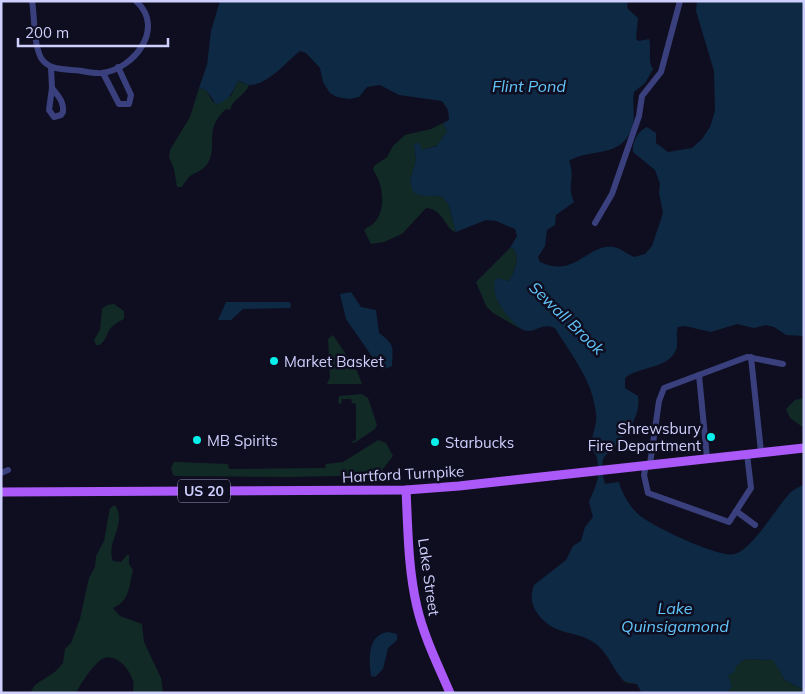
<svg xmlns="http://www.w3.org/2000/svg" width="805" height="694" font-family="Mulish,sans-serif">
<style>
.green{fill:#112a26}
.water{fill:#0e2944}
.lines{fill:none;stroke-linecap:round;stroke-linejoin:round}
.minor{stroke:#3a407e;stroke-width:6}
.major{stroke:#ab5af9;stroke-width:9}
.poi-dot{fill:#09efeb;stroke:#0f0e20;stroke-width:2}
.labels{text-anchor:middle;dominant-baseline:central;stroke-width:5;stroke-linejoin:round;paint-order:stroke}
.shield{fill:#0f0e20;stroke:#9595bb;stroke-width:1}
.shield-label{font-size:14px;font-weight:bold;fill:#cfcffd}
.poi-label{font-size:15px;fill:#cfcffd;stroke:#0f0e20;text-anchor:start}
.street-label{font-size:15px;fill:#cfcffd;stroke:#0f0e20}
.water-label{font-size:16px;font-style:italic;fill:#61c5f9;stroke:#0f0e20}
</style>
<rect width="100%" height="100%" fill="#0f0e20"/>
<g class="green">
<path d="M238,81L249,85C245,96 233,98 230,110L226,109C203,129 218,146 208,163C203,171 195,172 189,177C186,180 184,184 182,187H177L174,169L169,157L170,150L190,117L199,88L206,90L213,102L231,96Z"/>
<path d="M443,123L447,131L439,145L422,150L414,144L416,160L410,181L422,196L433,195L443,197L449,206L456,232C446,231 444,209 426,208L402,234L384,242L371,244L364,230C367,227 371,226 374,223C387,210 383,183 373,170L374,166L387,157L393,146L405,135L431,129Z"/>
<path d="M510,248L514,249C520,260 515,270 509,281L502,280C485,298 509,314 519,328L493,313L486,306L476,282Z"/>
<path d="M114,304L124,311V319C103,329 112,334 100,345H96L94,340L100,330L102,309L107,305Z"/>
<path d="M333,335L357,371L362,384H327L330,377L328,339Z"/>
<path d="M362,394L368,398L377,425L375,429L354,443L351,442L356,440V404L352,403L351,399H342L341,404L338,403L339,396Z"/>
<path d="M804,398V428L790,418L786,409L795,400Z"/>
<path d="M378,440L386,443L393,456L379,474C349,476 320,476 290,477L176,476L173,475L171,468L174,462H178L228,464L229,469L325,468L326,464L343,462Z"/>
<path d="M115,505C128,525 105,542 113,561L121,562L127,555H129V564L133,570C129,586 130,601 113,608L120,616L142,624L144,642L161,678L163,693H133C133,689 134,684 133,681C130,669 115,652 102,659C93,665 81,683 76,693H30L35,685L56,671L63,663L65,649L71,643L80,619L89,578L95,567L96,556L104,541L110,508Z"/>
<path d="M745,659L774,660L785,680L804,690V693H642L637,684L627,683L621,679Z"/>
</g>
<g class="water">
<path d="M220,1H628L627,8L638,18L636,39L639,41L649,39C652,49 647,61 653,69L645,83L634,92C632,103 635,114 633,124C624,160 591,147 569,161C576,179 566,183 574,202L556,215L555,225L547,230L545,246L538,257L540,262C575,279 588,243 613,247C621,248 627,254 634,257L645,254L652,246L663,213L659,193L660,184L655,170L633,152C632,142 638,131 647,127L656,133V143L668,152L692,148L702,139L710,127L715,111L714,71L696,11L697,1H804V336L786,335L774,327L766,325L754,328L737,324L711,332L685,326L678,327C675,335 679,342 676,350C667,370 638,366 625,378V388L638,396C641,417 626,434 614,448C610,452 604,455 603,460C601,466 603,477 605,484L619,482C621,492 630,507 638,514C649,525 721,559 735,554C754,548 776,507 791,492C794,489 800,487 804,484V690L785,680L773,660L745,659L736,666L734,672L728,676L732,686L727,693H642L637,684L624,681C612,668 610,656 596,644C577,629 556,638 538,614C531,605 530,596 534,585L566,560L573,546L581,541L585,527L593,517L589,502C596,485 601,478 597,458C596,454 593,452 592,448C590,437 598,425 596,414C593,380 571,355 555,328C542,323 538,331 528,331C516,331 500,307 496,297C494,292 495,286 494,281L498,278L509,281C515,270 520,260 514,249L510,248L517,236L515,229L496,221L486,220L456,232L449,206L443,197C432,193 422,200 413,191L410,181L416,160L414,144L419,143L422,150L437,146L447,131L443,123L449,120L448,110L442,101L399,95L380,85L367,87L359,97L350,99L337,97L330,93L323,82L320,68L306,53L300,51C287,61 268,85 250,85C246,85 242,81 238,81C232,93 229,101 216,104L206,90L199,88L207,65L211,31Z"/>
<path d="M351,292L361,307L376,310L379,333C395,345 393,347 392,366L382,370L380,368L346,319L340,294Z"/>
<path d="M226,302H289L291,304L290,308L243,309L231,320H218Z"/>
<path d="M388,632L397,634V640L388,648L383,669L375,677L371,676C369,659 367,635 388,632Z"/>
</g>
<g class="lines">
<g class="minor">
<path d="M32,1C35,18 33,42 41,58C48,69 60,69 72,70C81,70 92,74 102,73C134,69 166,28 136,1"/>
<path d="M51,67L52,88L49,110L54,117L61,115L63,112C64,101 58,96 52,88"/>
<path d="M103,73L119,104H129L131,95L118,67"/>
<path d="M595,223L612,194L639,116L642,96L661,72L680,1"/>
<path d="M751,357L761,452"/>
<path d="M699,375L707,458"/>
<path d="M650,464L659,401L664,388L747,357L783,364"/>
<path d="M646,465L644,475L648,493L729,522L751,488L747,454"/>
<path d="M1,473L8,470"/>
<path d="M736,511L755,525"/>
</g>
<g class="major">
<path d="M406,490C408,529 408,569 417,607C424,637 438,665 450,693"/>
<path d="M1,492L406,490L459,486L804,448"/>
</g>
</g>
<g class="poi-dot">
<circle cx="274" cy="361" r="5"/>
<circle cx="711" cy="437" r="5"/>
<circle cx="197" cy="440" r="5"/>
<circle cx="435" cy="442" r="5"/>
</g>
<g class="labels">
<rect class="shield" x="178" y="479.5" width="52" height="23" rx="4"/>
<g class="shield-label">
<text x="204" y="491">US 20</text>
</g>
<g class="poi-label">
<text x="284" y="361">Market Basket</text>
<text x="701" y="428" text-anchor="end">Shrewsbury<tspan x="701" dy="17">Fire Department</tspan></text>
<text x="207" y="440">MB Spirits</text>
<text x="445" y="442">Starbucks</text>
</g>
<g class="street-label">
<text transform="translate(403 474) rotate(-3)">Hartford Turnpike</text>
<text transform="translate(429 577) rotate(82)">Lake Street</text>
</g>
<g class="water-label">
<text x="529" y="86">Flint Pond</text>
<text transform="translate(567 318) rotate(44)">Sewall Brook</text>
<text x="675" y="608">Lake<tspan x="675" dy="18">Quinsigamond</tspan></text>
</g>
</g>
<rect width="805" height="694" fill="none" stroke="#cfcffd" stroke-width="5"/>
<path d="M18 38v8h150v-8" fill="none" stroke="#cfcffd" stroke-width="2.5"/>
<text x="25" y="38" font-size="15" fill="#cfcffd" stroke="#0f0e20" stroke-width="4" paint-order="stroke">200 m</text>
</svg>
